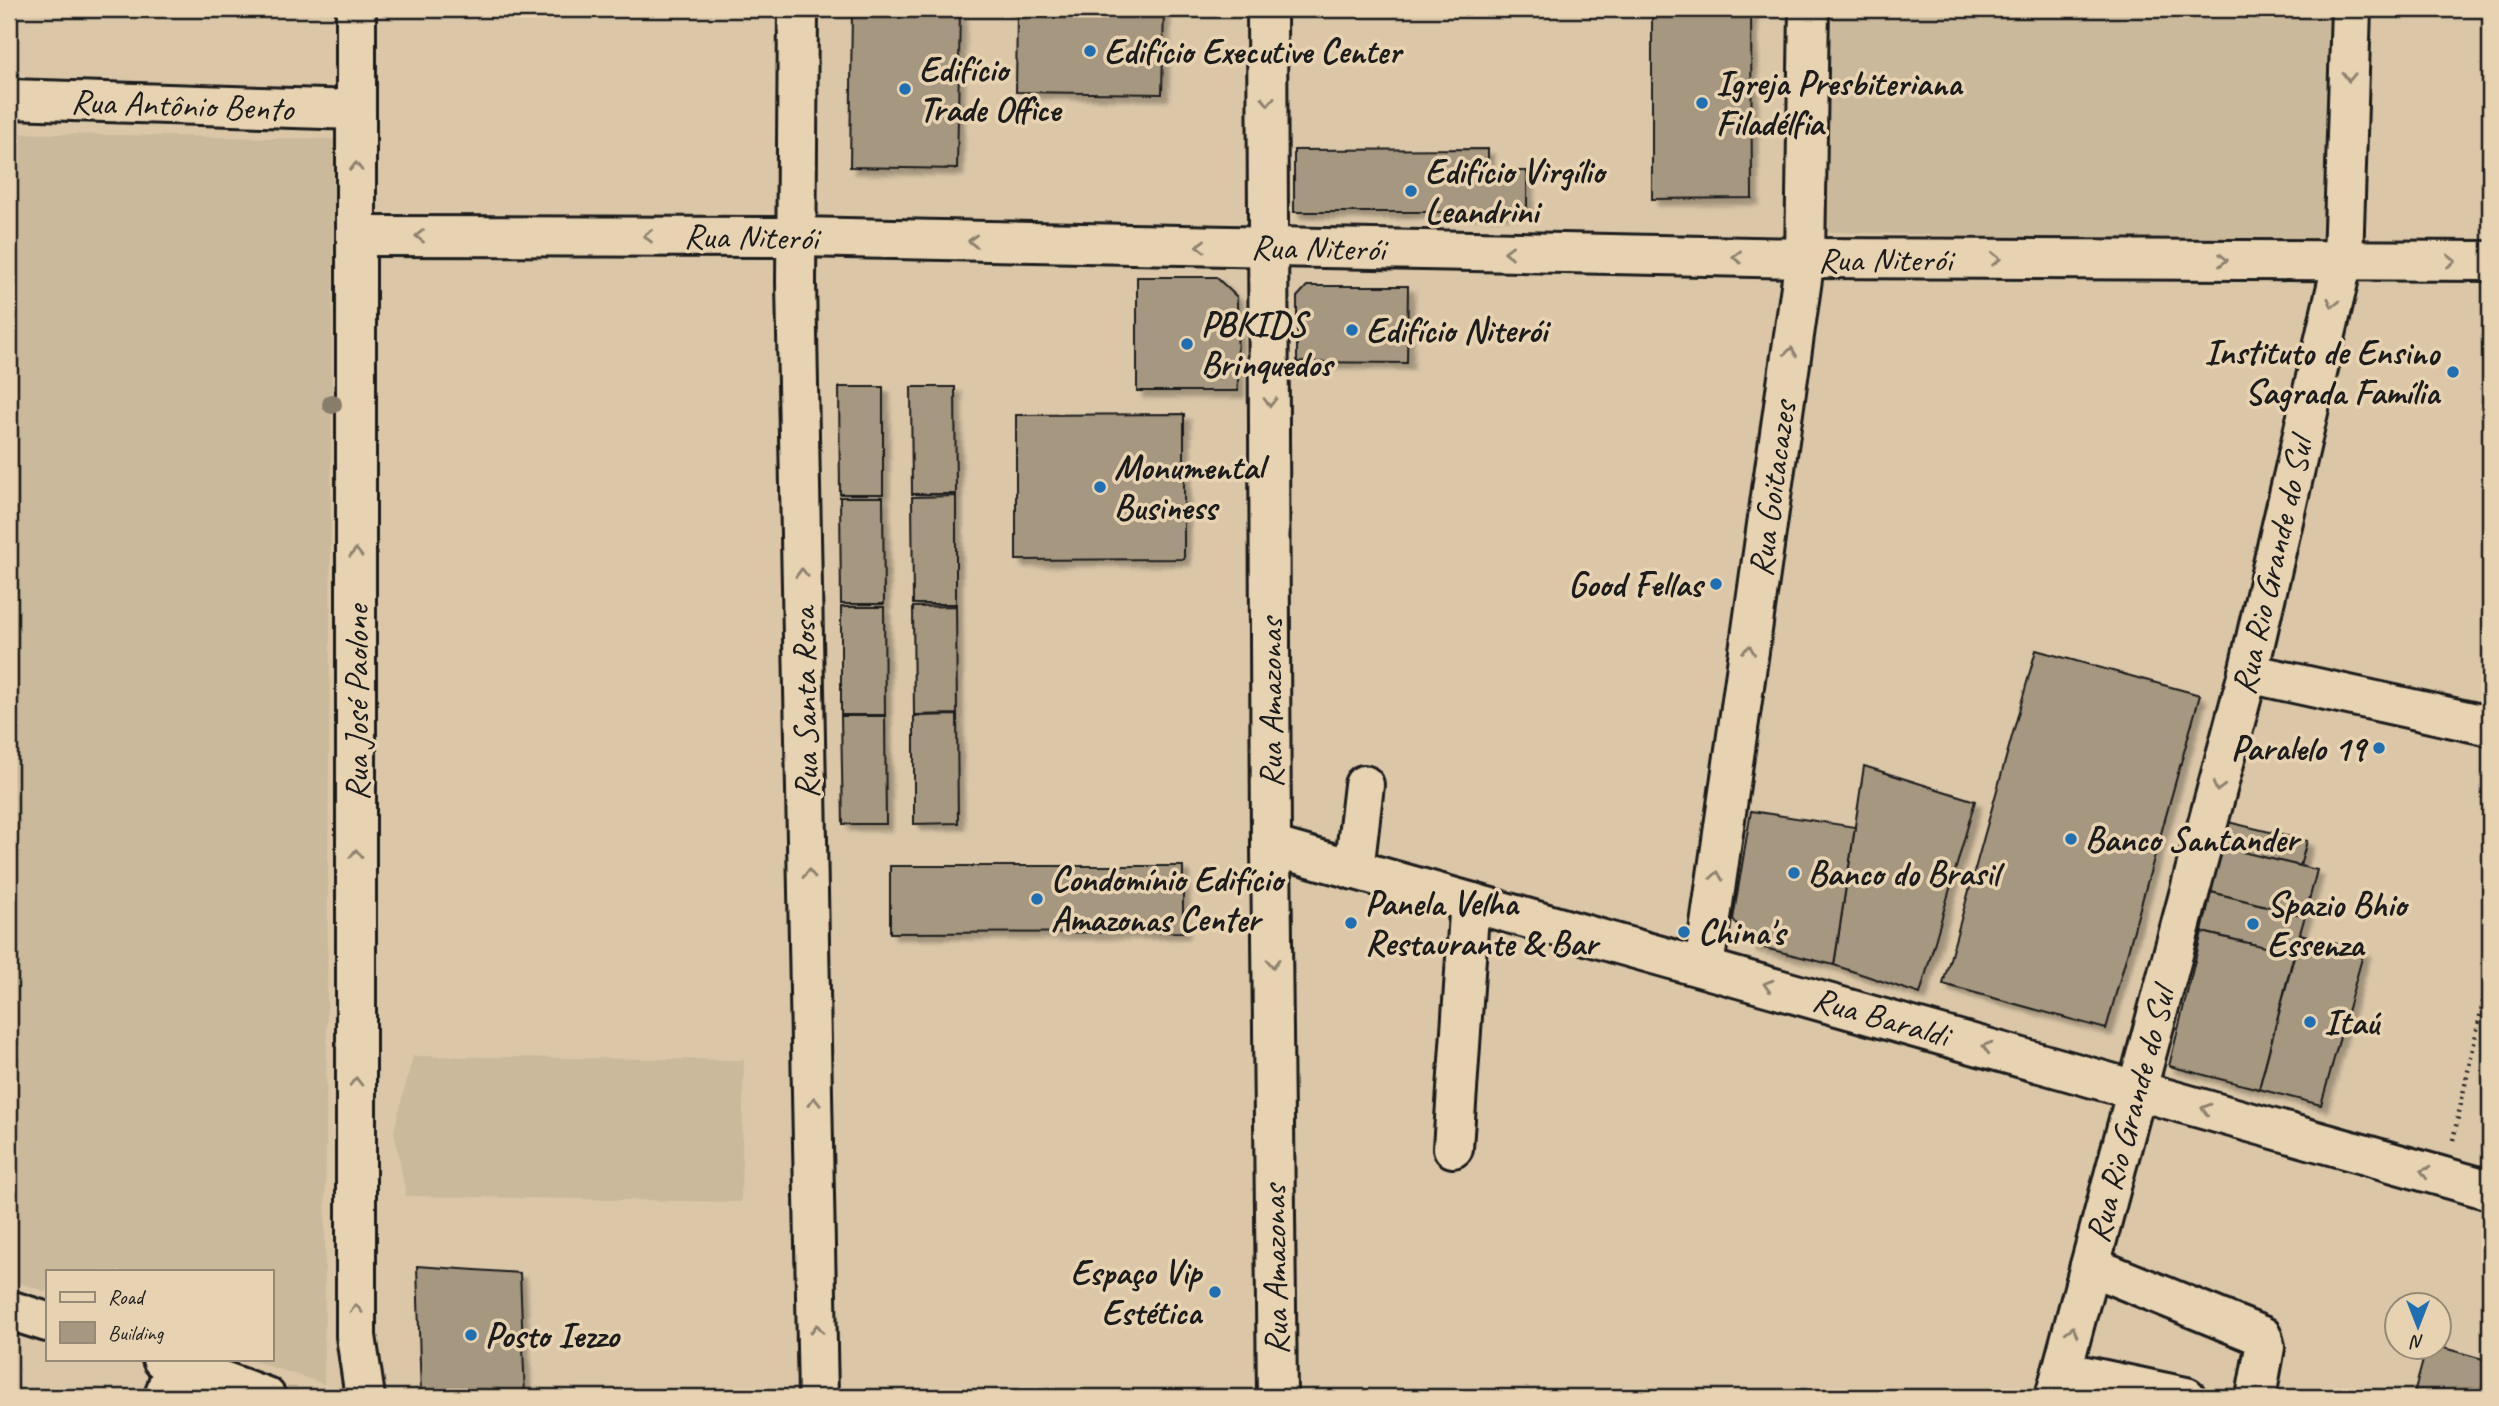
<svg xmlns="http://www.w3.org/2000/svg" width="2499" height="1406" font-family="Caveat,sans-serif">
<style>
.built{fill:#cbb99c}
.building{fill:#a59780;stroke:#1c1c1c;stroke-width:2;filter:url(#shadow)}
.lines{fill:none;stroke-linecap:round;stroke-linejoin:round}
.minor-casing{stroke:#1c1c1c;stroke-width:44}
.major-casing{stroke:#1c1c1c;stroke-width:44}
.path{stroke:#1c1c1c;stroke-width:4.5;stroke-dasharray:2 5;stroke-linecap:butt}
.minor{stroke:#e7d2b1;stroke-width:38}
.major{stroke:#e7d2b1;stroke-width:38}
.tree{fill:#887d6b}
.oneway{stroke:#8c806e}
.poi-dot{fill:#1f6fb2;stroke:#e7d2b1;stroke-width:2.5}
.labels{text-anchor:middle;dominant-baseline:central;stroke-width:7;stroke-linejoin:round;paint-order:stroke}
.poi-label{font-size:35px;font-weight:bold;fill:#1c1c1c;stroke:#e7d2b1;text-anchor:start}
.street-label{font-size:35px;fill:#1c1c1c;stroke:#e7d2b1}
</style>
<defs>
<filter id="shadow"><feDropShadow dx="6" dy="6" stdDeviation="2" flood-color="#0004"/></filter>
</defs>
<rect width="100%" height="100%" fill="#dbc7a8"/>
<filter id="ink" filterUnits="userSpaceOnUse"><feTurbulence type="fractalNoise" baseFrequency=".0143" numOctaves="2"/><feDisplacementMap in="SourceGraphic" scale="14" xChannelSelector="R" yChannelSelector="G"/><feConvolveMatrix kernelMatrix="1 2 1 2 8 2 1 2 1" color-interpolation-filters="sRGB"/></filter>
<g filter="url(#ink)">
<g class="built">
<path d="M1832,9H2336L2331,246L1826,232Z"/>
<path d="M9,133L334,139L324,1384L248,1359H271V1271H47V1292L17,1282L9,547Z"/>
<path d="M413,1056L744,1060L741,1202L406,1196L394,1130Z"/>
</g>
<g class="building">
<path d="M852,9L960,10L957,169L850,167Z"/>
<path d="M1017,9H1164L1162,94L1016,92Z"/>
<path d="M1652,9H1751L1752,198L1652,199Z"/>
<path d="M1488,149V171H1527V212H1294V150Z"/>
<path d="M1137,277H1216L1237,297L1238,391H1137Z"/>
<path d="M1307,286H1408L1407,363L1297,362V297Z"/>
<path d="M839,387H883V494H840Z"/>
<path d="M911,387H955L956,494H912Z"/>
<path d="M1184,414V559L1016,560V415Z"/>
<path d="M956,496V604H913L912,497Z"/>
<path d="M840,497H883L884,604H841Z"/>
<path d="M956,606L957,714L914,715L913,607Z"/>
<path d="M841,607H884L885,715H841Z"/>
<path d="M2036,650L2200,695L2106,1029L1943,984Z"/>
<path d="M957,715L958,823L914,824V716Z"/>
<path d="M841,716H885L886,824H843Z"/>
<path d="M1864,766L1975,801L1920,994L1834,965Z"/>
<path d="M1751,811L1855,827L1834,965L1752,945L1733,919Z"/>
<path d="M2228,822L2307,841L2300,866L2222,847Z"/>
<path d="M2222,847L2317,870L2305,916L2211,892Z"/>
<path d="M890,866H1183V932L890,933Z"/>
<path d="M2211,892L2305,916L2294,954L2202,932Z"/>
<path d="M2202,932L2294,954L2259,1089L2169,1066Z"/>
<path d="M2300,934L2364,951L2321,1105L2259,1089Z"/>
<path d="M417,1266L520,1273L525,1397H421Z"/>
<path d="M2427,1346H2437L2490,1361V1397H2413Z"/>
</g>
<g class="lines">
<defs>
<g id="minor">
<path d="M798,9L796,283L818,1397"/>
<path d="M1267,9L1271,846L1277,1397"/>
<path d="M9,99L356,110"/>
<path d="M356,236L798,237L1805,258L2490,261"/>
<path d="M2248,673L2490,726"/>
<path d="M1271,846L2490,1190"/>
<path d="M1354,870L1364,785"/>
<path d="M1704,967L1805,258L1809,9"/>
<path d="M1453,1148L1469,914L1473,903"/>
<path d="M2090,1266L2262,1336L2265,1347L2256,1397"/>
<path d="M2062,1371L2186,1397"/>
<path d="M164,1397L168,1384"/>
<path d="M2055,1397L2248,673L2343,260L2351,9"/>
</g>
<g id="major">
<path d="M356,9V1336L365,1397"/>
<path d="M9,1310L47,1322"/>
<path d="M162,1359L266,1397"/>
</g>
</defs>
<use href="#minor" class="minor-casing"/>
<use href="#major" class="major-casing"/>
<path class="path" d="M2453,1140L2490,970"/>
<use href="#minor" class="minor"/>
<use href="#major" class="major"/>
</g>
<circle class="tree" cx="332" cy="404" r="10"/>
<defs><path id="oneway-chevron" d="M-2-3.5L2.5 0L-2 3.5" fill="none" stroke-width="1.6" stroke-linecap="round" stroke-linejoin="round" transform="scale(1.75)"/></defs>
<g class="oneway">
<use href="#oneway-chevron" transform="translate(2349 77) rotate(92)"/>
<use href="#oneway-chevron" transform="translate(1268 101) rotate(89)"/>
<use href="#oneway-chevron" transform="translate(356 167) rotate(-90)"/>
<use href="#oneway-chevron" transform="translate(420 236) rotate(-180)"/>
<use href="#oneway-chevron" transform="translate(648 236) rotate(-180)"/>
<use href="#oneway-chevron" transform="translate(973 241) rotate(-179)"/>
<use href="#oneway-chevron" transform="translate(1201 246) rotate(-179)"/>
<use href="#oneway-chevron" transform="translate(1509 252) rotate(-179)"/>
<use href="#oneway-chevron" transform="translate(1737 257) rotate(-179)"/>
<use href="#oneway-chevron" transform="translate(1996 259)"/>
<use href="#oneway-chevron" transform="translate(2223 260)"/>
<use href="#oneway-chevron" transform="translate(2451 261)"/>
<use href="#oneway-chevron" transform="translate(2333 303) rotate(103)"/>
<use href="#oneway-chevron" transform="translate(1791 352) rotate(-82)"/>
<use href="#oneway-chevron" transform="translate(1270 402) rotate(90)"/>
<use href="#oneway-chevron" transform="translate(356 553) rotate(-90)"/>
<use href="#oneway-chevron" transform="translate(802 573) rotate(-91)"/>
<use href="#oneway-chevron" transform="translate(1749 650) rotate(-82)"/>
<use href="#oneway-chevron" transform="translate(2218 787) rotate(105)"/>
<use href="#oneway-chevron" transform="translate(356 854) rotate(-90)"/>
<use href="#oneway-chevron" transform="translate(809 874) rotate(-91)"/>
<use href="#oneway-chevron" transform="translate(1717 876) rotate(-82)"/>
<use href="#oneway-chevron" transform="translate(1273 963) rotate(89)"/>
<use href="#oneway-chevron" transform="translate(1768 985) rotate(-164)"/>
<use href="#oneway-chevron" transform="translate(1987 1047) rotate(-164)"/>
<use href="#oneway-chevron" transform="translate(356 1082) rotate(-90)"/>
<use href="#oneway-chevron" transform="translate(814 1102) rotate(-91)"/>
<use href="#oneway-chevron" transform="translate(2206 1109) rotate(-164)"/>
<use href="#oneway-chevron" transform="translate(2425 1172) rotate(-164)"/>
<use href="#oneway-chevron" transform="translate(356 1309) rotate(-90)"/>
<use href="#oneway-chevron" transform="translate(817 1329) rotate(-91)"/>
<use href="#oneway-chevron" transform="translate(2072 1331) rotate(-75)"/>
</g>
</g>
<g class="poi-dot">
<circle cx="1090" cy="51" r="7"/>
<circle cx="905" cy="89" r="7"/>
<circle cx="1702" cy="103" r="7"/>
<circle cx="1411" cy="191" r="7"/>
<circle cx="1352" cy="330" r="7"/>
<circle cx="1187" cy="344" r="7"/>
<circle cx="2453" cy="372" r="7"/>
<circle cx="1100" cy="487" r="7"/>
<circle cx="1716" cy="584" r="7"/>
<circle cx="2379" cy="748" r="7"/>
<circle cx="2071" cy="839" r="7"/>
<circle cx="1794" cy="873" r="7"/>
<circle cx="1037" cy="899" r="7"/>
<circle cx="1351" cy="923" r="7"/>
<circle cx="2253" cy="924" r="7"/>
<circle cx="1684" cy="932" r="7"/>
<circle cx="2310" cy="1022" r="7"/>
<circle cx="1215" cy="1292" r="7"/>
<circle cx="471" cy="1335" r="7"/>
</g>
<g class="labels">
<g class="poi-label">
<text x="1104" y="51">Edifício Executive Center</text>
<text x="919" y="69">Edifício<tspan x="919" dy="40">Trade Office</tspan></text>
<text x="1716" y="83">Igreja Presbiteriana<tspan x="1716" dy="40">Filadélfia</tspan></text>
<text x="1425" y="171">Edifício Virgílio<tspan x="1425" dy="40">Leandrini</tspan></text>
<text x="1201" y="324">PBKIDS<tspan x="1201" dy="40">Brinquedos</tspan></text>
<text x="1366" y="330">Edifício Niterói</text>
<text x="2439" y="352" text-anchor="end">Instituto de Ensino<tspan x="2439" dy="40">Sagrada Família</tspan></text>
<text x="1114" y="467">Monumental<tspan x="1114" dy="40">Business</tspan></text>
<text x="1702" y="584" text-anchor="end">Good Fellas</text>
<text x="2365" y="748" text-anchor="end">Paralelo 19</text>
<text x="2085" y="839">Banco Santander</text>
<text x="1808" y="873">Banco do Brasil</text>
<text x="1051" y="879">Condomínio Edifício<tspan x="1051" dy="40">Amazonas Center</tspan></text>
<text x="1365" y="903">Panela Velha<tspan x="1365" dy="40">Restaurante &amp; Bar</tspan></text>
<text x="2267" y="904">Spazio Bhio<tspan x="2267" dy="40">Essenza</tspan></text>
<text x="1698" y="932">China's</text>
<text x="2324" y="1022">Itaú</text>
<text x="1201" y="1272" text-anchor="end">Espaço Vip<tspan x="1201" dy="40">Estética</tspan></text>
<text x="485" y="1335">Posto Iezzo</text>
</g>
<g class="street-label">
<text transform="translate(182 105) rotate(2)">Rua Antônio Bento</text>
<text transform="translate(751 237) rotate(1)">Rua Niterói</text>
<text transform="translate(1318 248) rotate(1)">Rua Niterói</text>
<text x="1885" y="259">Rua Niterói</text>
<text transform="translate(1772 489) rotate(-82)">Rua Goitacazes</text>
<text transform="translate(2272 566) rotate(-77)">Rua Rio Grande do Sul</text>
<text transform="translate(356 703) rotate(-90)">Rua José Paolone</text>
<text transform="translate(805 703) rotate(-91)">Rua Santa Rosa</text>
<text transform="translate(1270 703) rotate(-90)">Rua Amazonas</text>
<text transform="translate(1881 1017) rotate(16)">Rua Baraldi</text>
<text transform="translate(2130 1115) rotate(-75)">Rua Rio Grande do Sul</text>
<text transform="translate(1275 1270) rotate(-91)">Rua Amazonas</text>
</g>
</g>
<rect width="2499" height="1406" fill="none" stroke="#e7d2b1" stroke-width="35"/>
<rect x="18" y="18" width="2464" height="1371" fill="none" stroke="#1c1c1c" stroke-width="2.5" filter="url(#ink)"/>
<rect x="46" y="1270" width="228" height="91" fill="#e7d2b1" stroke="#968975" stroke-width="2"/>
<rect x="60" y="1292" width="35" height="10" fill="#e7d2b1" stroke="#968975" stroke-width="2"/>
<text x="108" y="1304" font-size="21" fill="#1c1c1c">Road</text>
<rect x="60" y="1322" width="35" height="21" fill="#a59780" stroke="#968975" stroke-width="2"/>
<text x="108" y="1340" font-size="21" fill="#1c1c1c">Building</text>
<g transform="translate(2418 1326) rotate(180)"><circle r="33" fill="#e7d2b1" stroke="#968975" stroke-width="2"/>
<path d="M0-5L12 26L0 18L-12 26Z" fill="#1f6fb2"/>
<text y="-10" font-size="19" font-weight="bold" text-anchor="middle" fill="#1c1c1c">N</text>
</g>
</svg>
